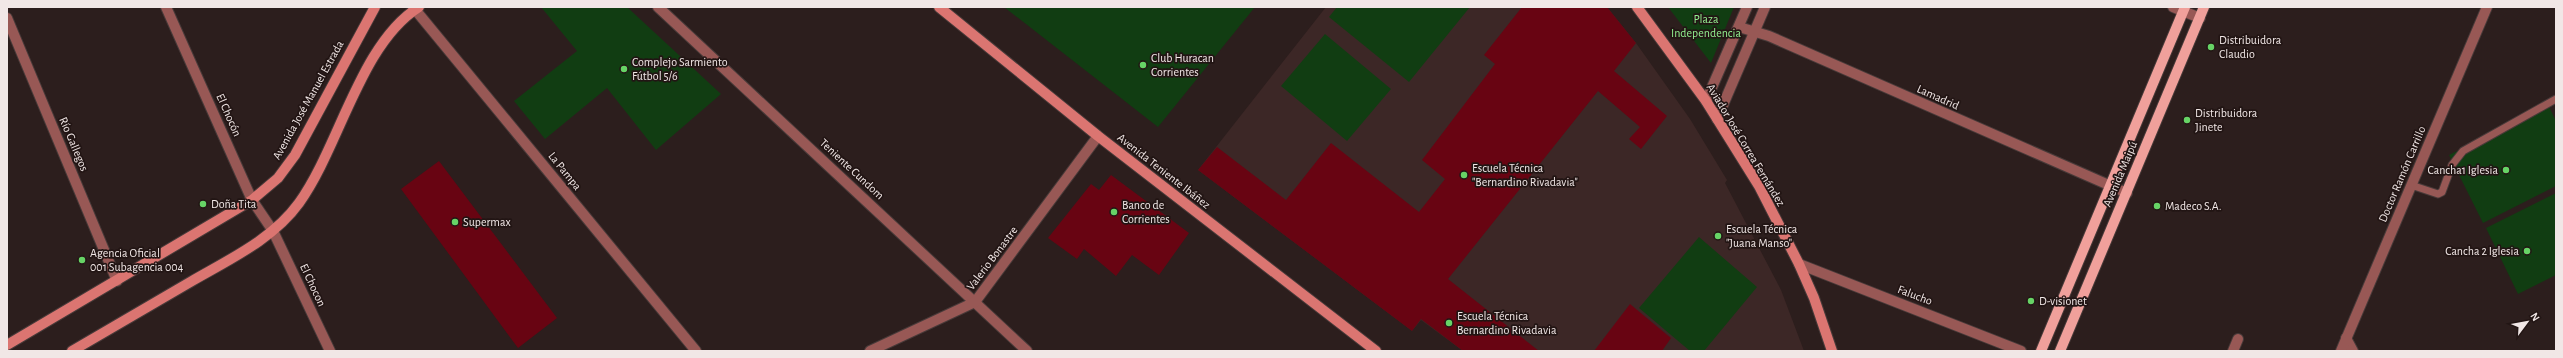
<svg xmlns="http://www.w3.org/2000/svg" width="2563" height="358" font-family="'Alegreya Sans',sans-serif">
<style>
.built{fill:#3c2726}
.green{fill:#113d12}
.building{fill:#680412}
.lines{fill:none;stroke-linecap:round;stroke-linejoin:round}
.lane-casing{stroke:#483a39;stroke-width:9}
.street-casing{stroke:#483a39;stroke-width:12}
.secondary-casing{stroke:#483a39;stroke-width:12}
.primary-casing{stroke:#483a39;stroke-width:12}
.lane{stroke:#985855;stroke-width:7}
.street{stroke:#985855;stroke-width:10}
.secondary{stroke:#db7571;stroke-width:10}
.primary{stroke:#f0a09b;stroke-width:10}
.poi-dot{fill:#67d466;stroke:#221514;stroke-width:1.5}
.labels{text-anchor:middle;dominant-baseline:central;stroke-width:3.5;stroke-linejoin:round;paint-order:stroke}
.park-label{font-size:12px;fill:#93f190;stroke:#221514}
.poi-label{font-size:12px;fill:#f1e7e6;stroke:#221514;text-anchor:start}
.street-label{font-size:12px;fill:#f1e7e6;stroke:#221514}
</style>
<rect width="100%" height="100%" fill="#2c1e1d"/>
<path class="built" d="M1326,7H1607L1636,43L1690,119L1727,180L1725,183L1781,290L1804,351H1463L1421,320L1412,331L1198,170Z"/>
<g class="green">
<path d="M541,7H627L721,94L656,150L607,88L545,139L514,101L577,51Z"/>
<path d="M1004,7H1255L1158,127Z"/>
<path d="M1337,7H1470L1409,82L1329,17Z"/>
<path d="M1668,7H1734L1711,63Z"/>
<path d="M1325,34L1391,89L1347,141L1281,86Z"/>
<path d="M2548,105L2556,121V186L2483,223L2449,155Z"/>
<path d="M2556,193V275L2518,294L2486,228Z"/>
<path d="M1699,237L1757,287L1704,351H1690L1639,308Z"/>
</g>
<g class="building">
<path d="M1522,7H1607L1636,43L1614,71L1667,116L1641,149L1629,139L1640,127L1598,91L1448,279L1539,351H1463L1421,319L1412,331L1198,170L1217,147L1286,200L1331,143L1419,212L1445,179L1422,160L1495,64L1484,55Z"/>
<path d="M439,161L557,318L518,348L401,189Z"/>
<path d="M1111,175L1189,233L1159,275L1132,255L1116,276L1084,249L1077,259L1048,238L1091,184L1099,190Z"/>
<path d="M1630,304L1671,338L1662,351H1594Z"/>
</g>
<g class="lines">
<defs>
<path id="lane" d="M2411,185L2438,194L2442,192L2452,165L2463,151L2556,99"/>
<g id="street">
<path d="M166,7L252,200L273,231L330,351"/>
<path d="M413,7L696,351"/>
<path d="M658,7L1027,351"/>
<path d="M2173,7L2200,18"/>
<path d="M7,18L117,281"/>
<path d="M1739,27L1769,36L2127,193"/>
<path d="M1706,101L1747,7"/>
<path d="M1717,119L1765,7"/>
<path d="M1799,264L2021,351"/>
<path d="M2346,338L2353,351"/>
<path d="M870,351L975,302L1098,136"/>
<path d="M2233,351L2238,339"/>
<path d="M2341,351L2487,7"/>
</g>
<g id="secondary">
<path d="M939,7L1098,136L1376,351"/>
<path d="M1637,7L1706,101L1759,186L1799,264L1814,298L1832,351"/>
<path d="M7,345L252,200L278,178L295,155L375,7"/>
<path d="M72,351C112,328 152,304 192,281C230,259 273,239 299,203C340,146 360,44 419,7"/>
</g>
<g id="primary">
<path d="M2041,351L2185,7"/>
<path d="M2060,351L2204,7"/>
</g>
</defs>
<use href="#lane" class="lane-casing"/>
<use href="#street" class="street-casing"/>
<use href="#secondary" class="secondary-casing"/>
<use href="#primary" class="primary-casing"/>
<use href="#lane" class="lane"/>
<use href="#street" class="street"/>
<use href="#secondary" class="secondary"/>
<use href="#primary" class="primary"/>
</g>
<g class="poi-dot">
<circle cx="2211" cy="47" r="4"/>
<circle cx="1143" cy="65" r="4"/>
<circle cx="624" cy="69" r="4"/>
<circle cx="2187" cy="120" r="4"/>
<circle cx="2506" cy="170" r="4"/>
<circle cx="1464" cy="175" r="4"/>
<circle cx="203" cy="204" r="4"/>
<circle cx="2157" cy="206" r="4"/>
<circle cx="1114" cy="212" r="4"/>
<circle cx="455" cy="222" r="4"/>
<circle cx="1718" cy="236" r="4"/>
<circle cx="2527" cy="251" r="4"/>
<circle cx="82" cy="260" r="4"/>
<circle cx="2031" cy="301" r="4"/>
<circle cx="1449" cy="323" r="4"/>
</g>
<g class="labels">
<g class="park-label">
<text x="1706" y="19">Plaza<tspan x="1706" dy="14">Independencia</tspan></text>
</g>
<g class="poi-label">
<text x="2219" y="40">Distribuidora<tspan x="2219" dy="14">Claudio</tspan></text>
<text x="1151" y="58">Club Huracan<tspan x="1151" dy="14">Corrientes</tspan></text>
<text x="632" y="62">Complejo Sarmiento<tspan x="632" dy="14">Fútbol 5/6</tspan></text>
<text x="2195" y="113">Distribuidora<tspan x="2195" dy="14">Jinete</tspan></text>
<text x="1472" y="168">Escuela Técnica<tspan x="1472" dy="14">"Bernardino Rivadavia"</tspan></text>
<text x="2498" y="170" text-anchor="end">Cancha1 Iglesia</text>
<text x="211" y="204">Doña Tita</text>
<text x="1122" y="205">Banco de<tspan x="1122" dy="14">Corrientes</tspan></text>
<text x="2165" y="206">Madeco S.A.</text>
<text x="463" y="222">Supermax</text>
<text x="1726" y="229">Escuela Técnica<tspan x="1726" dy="14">"Juana Manso"</tspan></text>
<text x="2519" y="251" text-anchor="end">Cancha 2 Iglesia</text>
<text x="90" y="253">Agencia Oficial<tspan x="90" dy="14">001 Subagencia 004</tspan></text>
<text x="2039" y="301">D-visionet</text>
<text x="1457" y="316">Escuela Técnica<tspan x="1457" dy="14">Bernardino Rivadavia</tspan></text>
</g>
<g class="street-label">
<text transform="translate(1938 97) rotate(24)">Lamadrid</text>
<text transform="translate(308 100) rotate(-61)">Avenida José Manuel Estrada</text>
<text transform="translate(229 115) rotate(66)">El Chocón</text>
<text transform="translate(74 144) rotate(67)">Río Gallegos</text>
<text transform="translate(1746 145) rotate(59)">Aviador José Correa Fernández</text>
<text transform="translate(852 169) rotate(43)">Teniente Cundom</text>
<text transform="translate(565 171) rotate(51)">La Pampa</text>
<text transform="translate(1164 171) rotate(38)">Avenida Teniente Ibáñez</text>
<text transform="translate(2120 174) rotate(-67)">Avenida Maipú</text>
<text transform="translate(2402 174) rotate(-67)">Doctor Ramón Carrillo</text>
<text transform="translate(992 258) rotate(-53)">Valerio Bonastre</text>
<text transform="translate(313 285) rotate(65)">El Chocon</text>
<text transform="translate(1915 295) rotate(21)">Falucho</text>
</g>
</g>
<rect width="2563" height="358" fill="none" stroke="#f1e7e6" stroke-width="16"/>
<g transform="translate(2527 322) rotate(58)" stroke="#221514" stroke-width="3" paint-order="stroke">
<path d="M0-3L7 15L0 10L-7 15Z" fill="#f1e7e6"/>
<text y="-6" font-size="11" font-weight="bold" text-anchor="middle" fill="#f1e7e6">N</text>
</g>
</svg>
